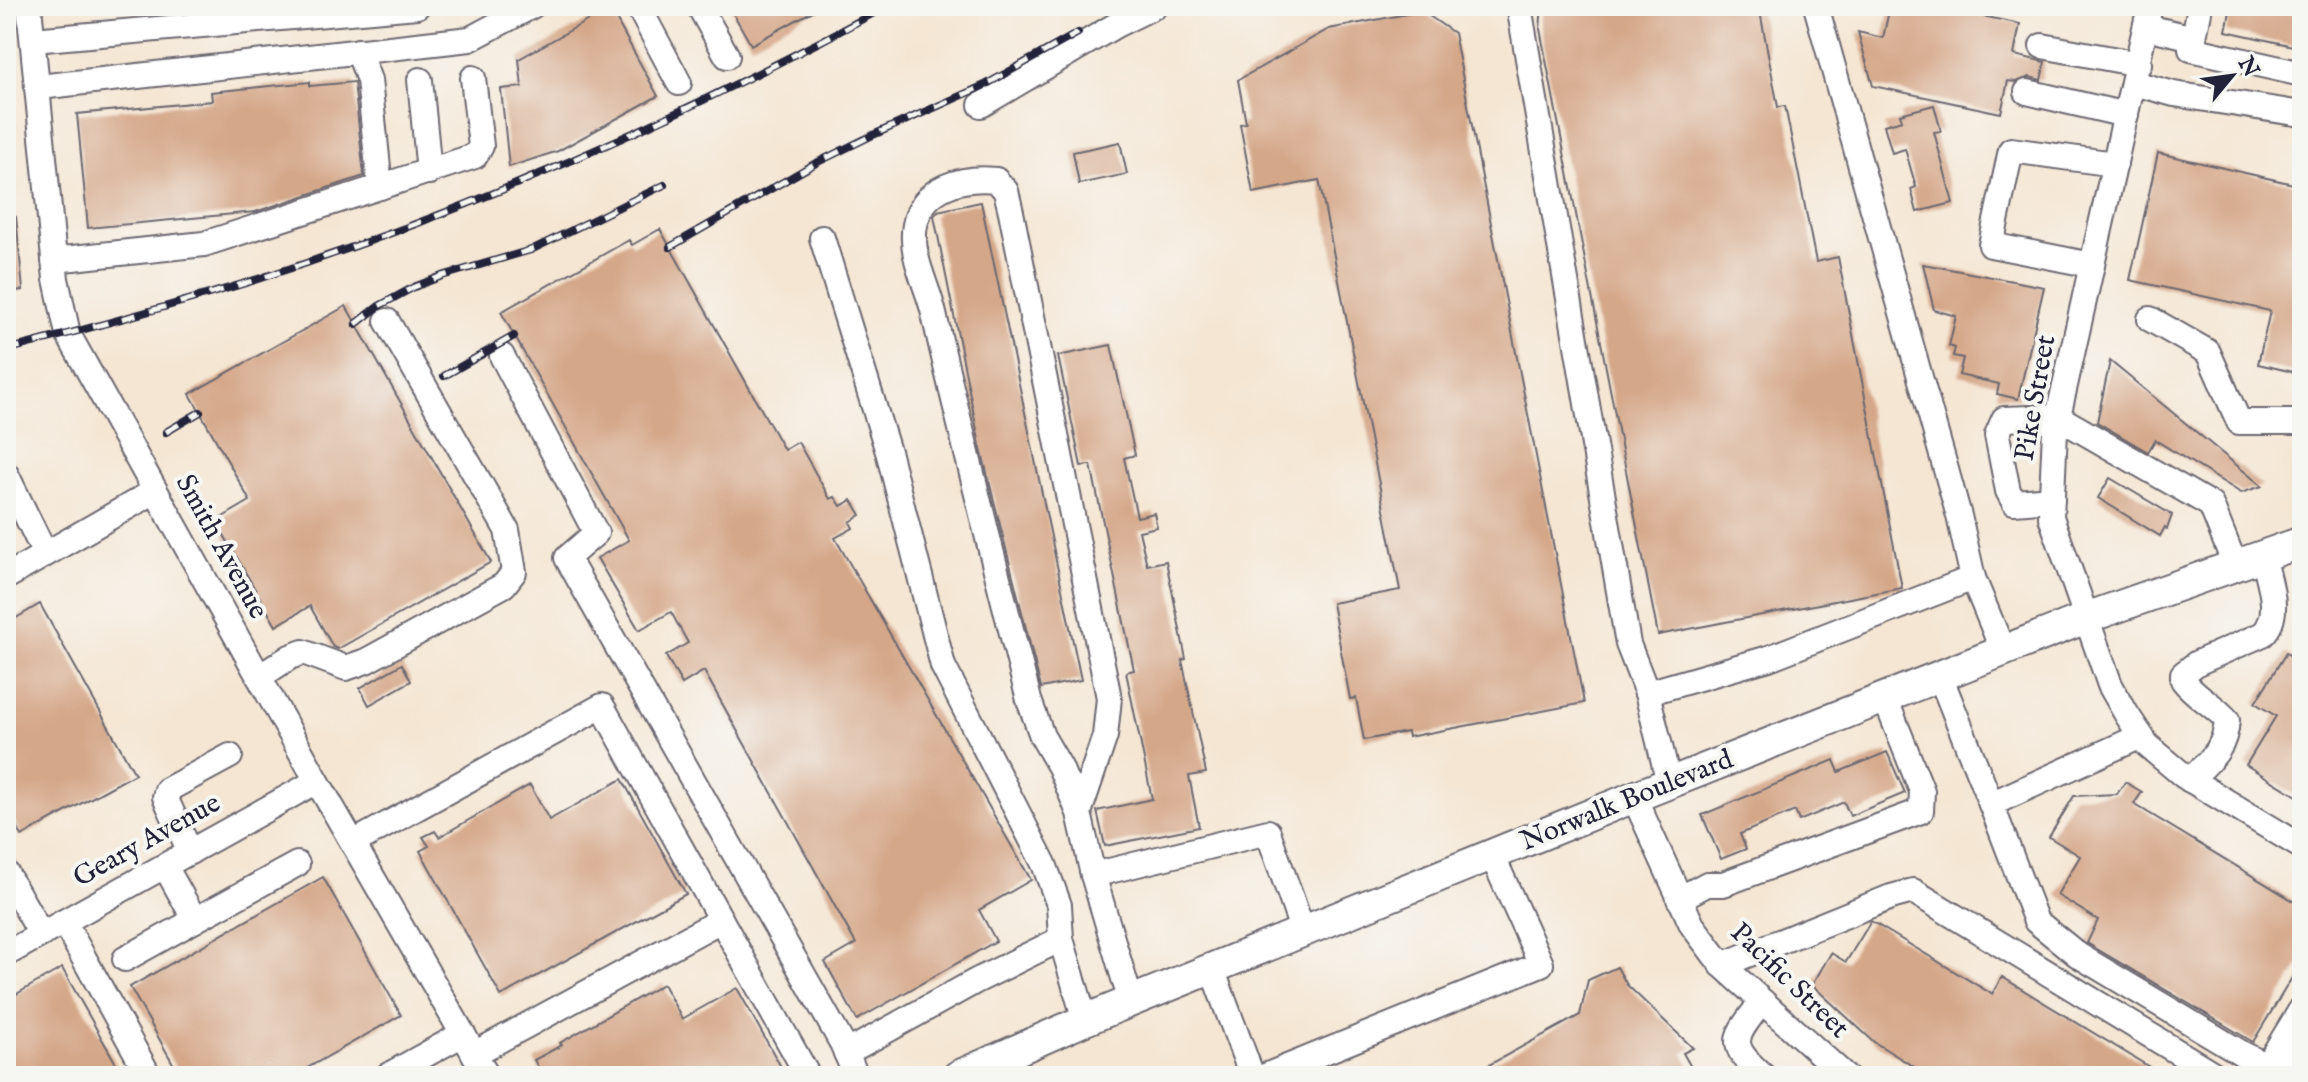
<svg xmlns="http://www.w3.org/2000/svg" width="2308" height="1082" font-family="'IM FELL English',serif">
<style>
.building{fill:#d5a789}
.lines{fill:none;stroke-linecap:round;stroke-linejoin:round}
.minor-casing{stroke:#6c6770;stroke-width:28}
.major-casing{stroke:#6c6770;stroke-width:34}
.minor{stroke:#fff;stroke-width:24}
.major{stroke:#fff;stroke-width:30}
.rail-casing{stroke:#22223b;stroke-width:8}
.rail{stroke:#f6f6f2;stroke-width:5;stroke-dasharray:15;stroke-linecap:butt}
.labels{text-anchor:middle;dominant-baseline:central;stroke-width:8;stroke-linejoin:round;paint-order:stroke}
.street-label{font-size:28px;fill:#22223b;stroke:#f6f6f2}
</style>
<rect width="100%" height="100%" fill="#f6f6f2"/>
<filter id="ink" filterUnits="userSpaceOnUse"><feTurbulence type="fractalNoise" baseFrequency=".0125" numOctaves="2"/><feDisplacementMap in="SourceGraphic" scale="16" xChannelSelector="R" yChannelSelector="G"/><feConvolveMatrix kernelMatrix="1 2 1 2 8 2 1 2 1" color-interpolation-filters="sRGB"/></filter>
<filter id="wash" filterUnits="userSpaceOnUse"><feTurbulence type="fractalNoise" baseFrequency=".006" numOctaves="4" result="noise"/><feDisplacementMap in="SourceGraphic" scale="32" xChannelSelector="R" yChannelSelector="G"/><feGaussianBlur stdDeviation="1.8" result="paint"/><feColorMatrix in="noise" values="0 0 0 0 0 0 0 0 0 0 0 0 0 0 0 0 0 1.4 0 .05"/><feComposite in="paint" operator="in"/></filter>
<g filter="url(#wash)">
<rect width="100%" height="100%" fill="#f5e6d3"/>
<g id="blocks">
<g class="building">
<path d="M729,6H822L751,45Z"/>
<path d="M1542,6H1759L1778,107L1785,106L1816,262L1838,257L1902,588L1658,635L1540,29Z"/>
<path d="M1890,6H1936L2020,24L2014,55L2045,62L2041,80L2030,77L2016,82L2008,81L2001,113L1873,86L1858,32L1883,38Z"/>
<path d="M2231,6H2302V48L2226,31Z"/>
<path d="M610,8L658,96L558,151L509,167L501,89L522,87L519,59Z"/>
<path d="M1422,11L1454,33L1584,703L1408,737L1407,732L1364,740L1356,698L1350,699L1332,603L1400,590L1319,180L1253,193L1240,124L1246,123L1238,80L1329,29Z"/>
<path d="M310,82V86L354,82L364,176L255,212L88,228L77,114L212,101L211,92Z"/>
<path d="M1934,105L1941,131L1934,132L1953,203L1917,212L1911,189L1916,187L1905,149L1892,153L1884,125L1902,120L1900,114Z"/>
<path d="M1120,142L1127,174L1079,184L1073,152Z"/>
<path d="M2158,153L2302,186V374L2258,364L2270,311L2130,280Z"/>
<path d="M981,202L1081,680L1041,688L980,445L934,216L938,211Z"/>
<path d="M6,217H16L23,290L6,292Z"/>
<path d="M660,229L784,450L798,442L830,499L835,497L841,506L852,500L861,515L850,522L853,528L835,538L1031,880L979,910L996,941L857,1020L825,962L856,944L704,671L682,684L666,656L688,643L671,612L639,630L597,558L629,540L501,312L629,240L632,245Z"/>
<path d="M1923,264L2044,287L2018,399L1997,394L1999,384L1959,375L1963,358L1953,356L1955,348L1949,346L1956,316L1934,310Z"/>
<path d="M346,306L491,562L338,649L333,647L310,606L276,626L216,521L250,501L190,394Z"/>
<path d="M1111,345L1135,455L1124,458L1137,517L1154,513L1157,527L1139,531L1147,565L1166,561L1186,659L1182,660L1206,773L1189,776L1199,827L1105,846L1097,811L1152,799L1126,672L1134,670L1091,465L1081,466L1058,356Z"/>
<path d="M2110,361L2262,486L2241,493L2155,440L2148,452L2097,422Z"/>
<path d="M2110,478L2172,515L2167,529L2165,527L2160,536L2098,498Z"/>
<path d="M40,604L135,774L22,836L6,807V624Z"/>
<path d="M2286,653L2302,663V799L2246,765L2276,716L2255,703Z"/>
<path d="M402,664L411,681L369,705L360,688Z"/>
<path d="M1887,752L1905,793L1850,816L1844,802L1799,821L1795,811L1740,834L1746,849L1721,859L1702,815L1834,760L1839,772Z"/>
<path d="M622,779L686,894L501,996L420,851L429,846L423,837L435,831L439,837L530,785L549,820Z"/>
<path d="M2125,782L2142,792L2134,804L2302,906V961L2253,1042L2087,943L2098,920L2057,895L2080,856L2049,837L2074,796L2117,794Z"/>
<path d="M323,877L401,1015L293,1076H180L130,987Z"/>
<path d="M1871,921L1992,994L2002,977L2164,1076H1929L1874,1042L1812,985L1831,953L1846,962Z"/>
<path d="M1617,967L1627,985L1693,1048L1683,1053L1696,1076H1469L1580,1015L1588,980Z"/>
<path d="M62,968L123,1076H6V1000Z"/>
<path d="M663,984L682,1019L737,988L786,1076H543L534,1060L562,1045L560,1043Z"/>
</g>
</g>
</g>
<g filter="url(#ink)">
<use href="#blocks" fill-opacity="0" stroke="#6c6770" stroke-width="2"/>
<g class="lines">
<defs>
<g id="minor">
<path d="M29,6L56,279L68,334L317,781L487,1076"/>
<path d="M638,6L679,83"/>
<path d="M699,6L727,56"/>
<path d="M1519,6L1628,644L1647,693"/>
<path d="M1816,6L1959,516L1973,578"/>
<path d="M2150,6L2055,430L2051,517L2110,685L2127,715L2147,745L2184,776L2302,847"/>
<path d="M2146,27L2194,38L2200,6"/>
<path d="M2194,38L2191,49L2302,74"/>
<path d="M33,40L417,6"/>
<path d="M2042,46L2139,64"/>
<path d="M358,51L369,80L380,187"/>
<path d="M420,80L429,172"/>
<path d="M2134,83L2174,94L2302,114"/>
<path d="M39,87L470,39L532,6"/>
<path d="M2027,92L2126,115"/>
<path d="M981,105L1116,25L1155,6"/>
<path d="M822,238L889,455L943,666L1044,864L1059,905L1061,939"/>
<path d="M54,260L204,244L475,156L481,146L473,78"/>
<path d="M2092,265L1991,245L2011,150L2115,164"/>
<path d="M2150,319L2208,352L2239,422H2302"/>
<path d="M502,356L596,533L567,558L842,1043L856,1076"/>
<path d="M6,474L45,554"/>
<path d="M2052,499L2014,502L2008,491L1997,435L2004,419L2058,417L2211,505L2235,565"/>
<path d="M6,577L155,491"/>
<path d="M1940,676L1991,804L2141,736"/>
<path d="M259,677L290,657L303,652L346,668L366,661L504,585L514,572L507,530L387,321"/>
<path d="M2190,780C2210,760 2225,750 2227,720C2214,705 2195,696 2183,680V674L2197,663L2263,634C2283,614 2268,580 2263,555"/>
<path d="M1669,783L1647,693L1769,658L1973,578L2003,651"/>
<path d="M1634,797L1692,925L1722,965L1845,1076"/>
<path d="M1991,804L2036,921L2078,955L2243,1054L2267,1066L2274,1054"/>
<path d="M1079,813L1105,736L1109,698L1011,212L1006,191L996,180C962,176 922,187 915,225C909,255 928,286 934,314C963,443 996,571 1029,700L1042,736L1060,767L1079,813L1093,875"/>
<path d="M353,843L602,706L721,920L474,1054"/>
<path d="M190,852L165,797L167,790L230,756"/>
<path d="M6,873L41,934"/>
<path d="M1679,899L1707,884H1723L1921,811L1922,791L1885,698"/>
<path d="M195,920L297,864"/>
<path d="M721,920L808,1076"/>
<path d="M64,922L149,1076"/>
<path d="M6,954L317,781"/>
<path d="M125,959L195,920L165,866"/>
<path d="M1722,965L1891,897L1913,891L2217,1076"/>
<path d="M1212,969L1252,1076"/>
<path d="M1762,1001C1735,1038 1725,1042 1763,1076"/>
<path d="M1131,1002L1093,875L1268,832L1303,932"/>
<path d="M2302,1008L2274,1054L2302,1069"/>
<path d="M846,1053L976,981L1061,939L1085,1020"/>
<path d="M387,1076L463,1034"/>
<path d="M1265,1076L1541,964L1492,855"/>
</g>
<path id="major" d="M958,1076L1085,1020L1634,797L2086,618L2302,542"/>
</defs>
<use href="#minor" class="minor-casing"/>
<use href="#major" class="major-casing"/>
<use href="#minor" class="minor"/>
<use href="#major" class="major"/>
<defs>
<g id="rail">
<path d="M670,247L816,163L873,135L985,85L1078,33"/>
<path d="M356,324L379,306L414,287L442,276L531,250L664,185"/>
<path d="M6,350C84,330 162,308 239,285C463,215 681,118 887,6"/>
<path d="M444,376L514,336"/>
<path d="M166,432L200,412"/>
</g>
</defs>
<use href="#rail" class="rail-casing"/>
<use href="#rail" class="rail"/>
</g>
</g>
<g class="labels">
<g class="street-label">
<text transform="translate(2036 398) rotate(-80)">Pike Street</text>
<text transform="translate(221 547) rotate(61)">Smith Avenue</text>
<text transform="translate(1627 801) rotate(-22)">Norwalk Boulevard</text>
<text transform="translate(147 841) rotate(-29)">Geary Avenue</text>
<text transform="translate(1789 981) rotate(44)">Pacific Street</text>
</g>
</g>
<rect width="2308" height="1082" fill="none" stroke="#f6f6f2" stroke-width="32"/>
<g transform="translate(2232 76) rotate(61)" stroke="#f6f6f2" stroke-width="6" paint-order="stroke">
<path d="M0-6L14 30L0 20L-14 30Z" fill="#22223b"/>
<text y="-12" font-size="22" font-weight="bold" text-anchor="middle" fill="#22223b">N</text>
</g>
</svg>
